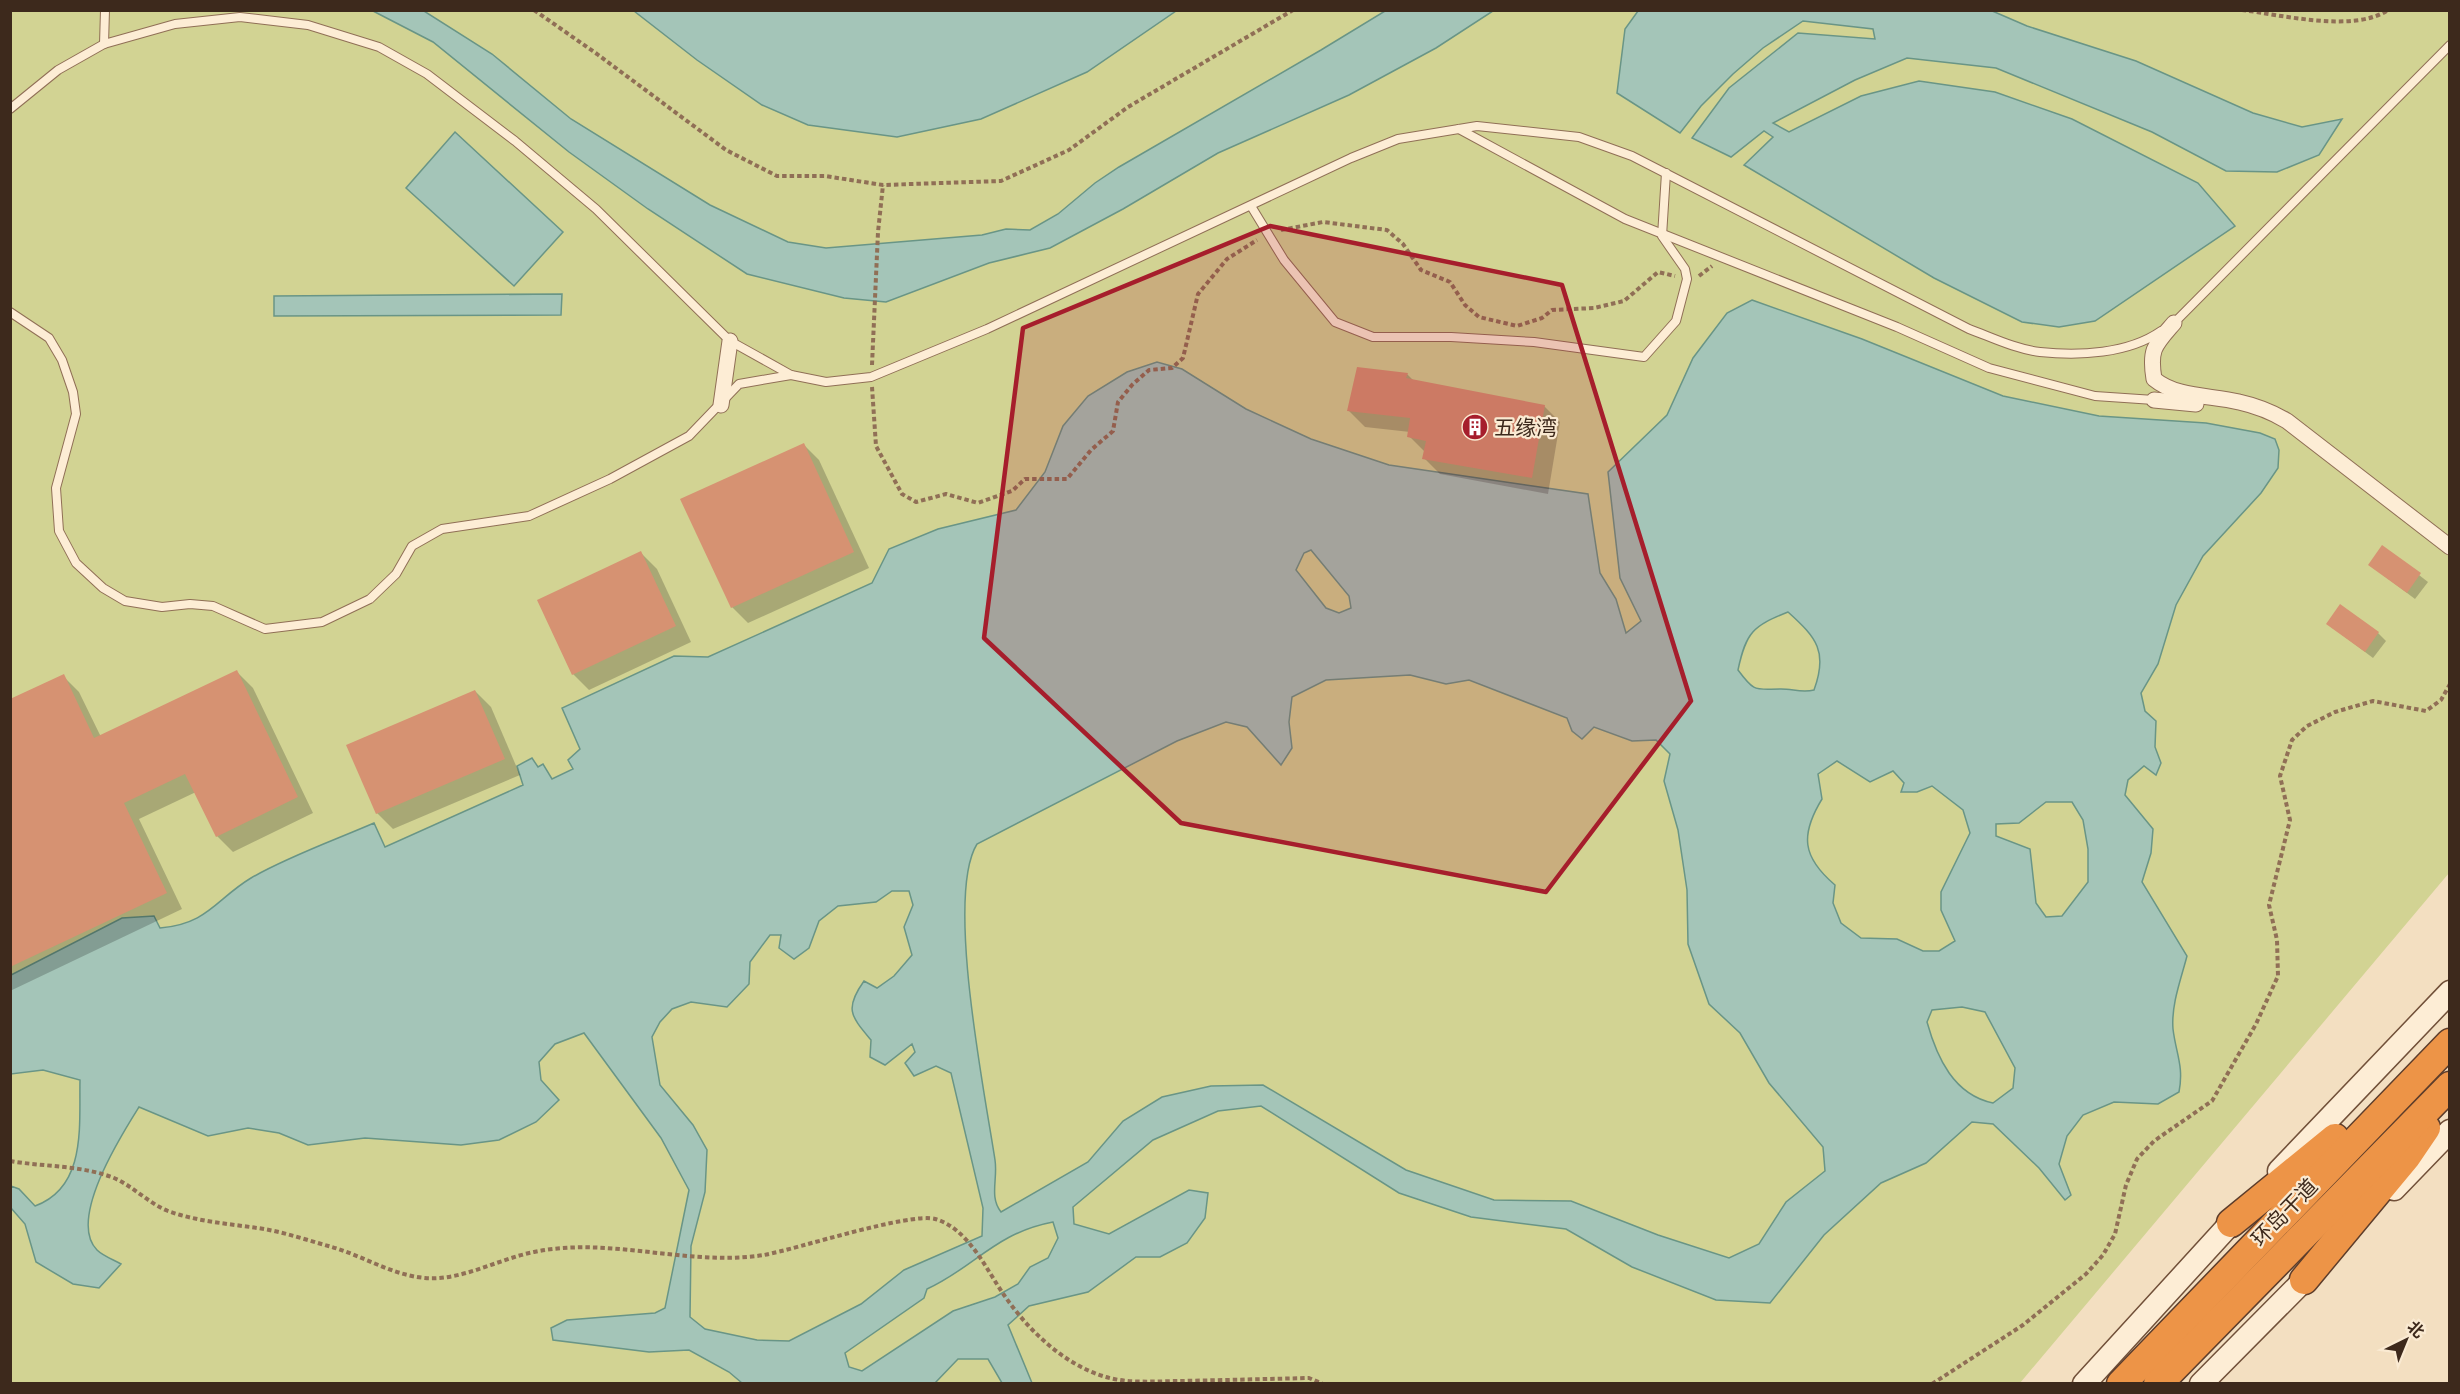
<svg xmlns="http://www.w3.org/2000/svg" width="2460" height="1394" font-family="'Noto Serif','Noto Sans SC',serif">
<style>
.green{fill:#d2d393}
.water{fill:#a4c5b8;stroke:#699586;stroke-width:1.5;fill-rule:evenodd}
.shadow{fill:#0003}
.building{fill:#d69272}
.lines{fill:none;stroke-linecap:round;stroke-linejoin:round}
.lane-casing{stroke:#906f56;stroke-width:10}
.street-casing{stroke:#906f56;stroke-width:17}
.secondary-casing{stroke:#715039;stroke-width:25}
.highway-casing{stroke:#5d3d2b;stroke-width:31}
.path{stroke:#906f56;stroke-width:4;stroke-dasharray:4.5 3;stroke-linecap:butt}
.lane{stroke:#fdedd5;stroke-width:8}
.street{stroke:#fdedd5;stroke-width:15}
.secondary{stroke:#fdedd5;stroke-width:22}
.highway{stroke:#ed9447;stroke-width:28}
.marked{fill:#a61e2c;fill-opacity:0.2;stroke:#a61e2c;stroke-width:4.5;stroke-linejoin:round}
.labels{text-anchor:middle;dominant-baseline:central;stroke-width:4.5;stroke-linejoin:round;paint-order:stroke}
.poi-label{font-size:21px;fill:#3d291c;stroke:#faead2;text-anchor:start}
.street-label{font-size:21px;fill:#3d291c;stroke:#faead2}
</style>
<rect width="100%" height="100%" fill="#f3dfc1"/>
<path class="green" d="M10,11H634L697,60L762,105L808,125L981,119L1087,72L1176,11H2449V873L2020,1383H11Z"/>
<g class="water">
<path d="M1990,10L2027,26L2136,61L2253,113L2302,127L2342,119L2319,155L2277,172L2226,171L2152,132L1996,68L1907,58L1855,80L1773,123L1789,132L1861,96L1919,81L1995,92L2072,119L2198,183L2235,226L2095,321L2059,327L2022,322L1934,278L1744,165L1773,137L1764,131L1731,157L1692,138L1729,88L1798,33L1875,39L1873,29L1803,21L1763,48L1733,74L1701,106L1680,133L1617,93L1625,29L1638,11Z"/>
<path d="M373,11H424L492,54L571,119L710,205L788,242L826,248L982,235L1006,229L1030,230L1058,214L1095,183L1119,167L1321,50L1385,11H1493L1436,48L1349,95L1218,153L1123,209L1050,248L989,263L886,302L844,298L747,274L648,209L569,152L433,42Z"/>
<path d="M634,11H1176L1087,72L981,119L897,137L808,125L762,105L697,60Z"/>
<path d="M455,132L563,232L514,286L406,188Z"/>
<path d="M562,294L561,315L274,316V296Z"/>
<path d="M1752,300L1862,339L2003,396L2099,416L2206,423L2260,433L2275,439L2279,450L2278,468L2261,493L2203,556L2176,605L2158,664L2141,693L2145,711L2156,721L2155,747L2161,763L2156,775L2144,766L2128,780L2125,795L2153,829L2151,853L2142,882L2187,956C2181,979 2171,1005 2173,1029C2176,1054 2184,1066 2179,1092L2158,1104L2114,1102L2083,1115L2067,1136L2059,1164L2071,1195L2065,1200L2039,1168L1993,1124L1972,1122L1926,1163L1881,1183L1824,1235L1770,1303L1716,1300L1632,1267L1566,1229L1471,1217L1399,1193L1261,1106L1218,1111L1153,1140L1073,1207L1074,1224L1109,1234L1189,1190L1208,1193L1205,1218L1187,1243L1160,1257H1136L1088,1292L1029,1306L1008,1325L1032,1383H1002L988,1359H958L935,1383H742L729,1372L689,1350L649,1352L553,1340L551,1328L567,1320L655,1313L665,1308L689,1190L661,1138L584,1033L555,1044L539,1062L541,1080L559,1100L536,1122L499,1140L461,1145L365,1138L308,1145L279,1133L248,1128L208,1136L139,1107C122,1134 67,1220 97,1250C103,1256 114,1260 121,1264L99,1288L73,1284L36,1262L25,1224L11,1208V1186L19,1189L35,1206C87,1187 79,1125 80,1080L43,1070L11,1074V975L122,918L154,916L160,928C208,924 216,899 251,878C287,857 335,840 374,823L385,847L523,785L517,766L532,758L538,767L543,764L552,779L573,769L568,760L580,749L562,708L674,656L708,657L872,583L889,549L938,529L1016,510L1045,472L1063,426L1088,396L1127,372L1157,362L1182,369L1246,409L1311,439L1389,465L1588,494L1600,573L1616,599L1626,633L1641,621L1620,578L1608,472L1667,415L1693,358L1727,313ZM1311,550L1349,596L1351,608L1339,613L1326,608L1296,570L1304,553ZM1788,612C1817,638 1828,652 1814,690C1802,693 1793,689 1781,689C1755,689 1755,693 1738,670C1746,632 1753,626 1788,612ZM1410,675L1446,684L1469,680L1567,718L1572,731L1582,739L1594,727L1632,741L1656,740L1670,754L1664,781L1678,830L1687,890L1688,944L1709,1004L1740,1033L1769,1083L1823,1147L1825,1171L1786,1202L1759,1244L1729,1258L1658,1235L1571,1201L1494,1200L1406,1170L1263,1085L1211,1086L1162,1097L1123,1121L1088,1162L1001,1212C989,1197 998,1179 995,1160C985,1094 945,896 977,844L1177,741L1226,722L1247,727L1281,765L1292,748L1289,722L1292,697L1326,680ZM1837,761L1870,782L1893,771L1904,783L1901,792H1917L1932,786L1963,810L1970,833L1941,892V910L1955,941L1939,951H1923L1897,939L1861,938L1841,923L1833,903L1835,885C1802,857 1800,835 1822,799L1818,774ZM2046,802H2072L2083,820L2088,849V882L2062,916L2046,917L2036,903L2030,849L1996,836V824L2019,823ZM892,891H909L913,905L904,927L912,955L894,976L877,988L864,981C844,1009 851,1016 871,1040L870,1057L885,1065L912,1044L915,1052L905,1063L914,1076L936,1066L951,1073L983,1208L982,1236L904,1270L861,1304L789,1341L757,1340L705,1329L690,1317L691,1246L705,1192L707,1150L693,1125L660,1085L652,1037L660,1022L672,1009L691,1002L727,1007L749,984L750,962L770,935H781L779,948L794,959L809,948L819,921L838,906L876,902ZM1962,1007L1985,1012L2015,1068L2013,1088L1993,1103C1954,1095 1937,1058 1927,1022L1932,1010ZM1053,1222L1058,1238L1048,1258L1030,1267L1018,1284L995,1297L953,1311L862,1371L849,1367L845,1353L924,1298L927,1289C975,1267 995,1233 1053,1222Z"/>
</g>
<g class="shadow">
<path d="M1407,374L1414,381L1544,406L1560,422L1548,494L1440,474L1424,458L1425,452L1409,436L1410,432L1365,427L1349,411Z"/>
<path d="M803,444L819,460L869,568L748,623L732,607Z"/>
<path d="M2383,547L2428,582L2415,599L2370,565Z"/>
<path d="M641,553L657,569L691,642L589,690L573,674Z"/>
<path d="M2328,624L2378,633L2386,641L2373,658Z"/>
<path d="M237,672L253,688L313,813L233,852L217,836L196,792L139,819L182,909L10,991V701L63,676L79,692L101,737Z"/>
<path d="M475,691L491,707L520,775L393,829L377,813Z"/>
</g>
<g class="building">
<path d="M1357,367L1408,373L1406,378L1545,405L1532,478L1422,459L1426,441L1407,437L1410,418L1347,411Z"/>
<path d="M804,443L854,552L731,608L680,499Z"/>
<path d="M2382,545L2421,573L2407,593L2368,565Z"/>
<path d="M641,551L676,626L572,675L537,600Z"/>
<path d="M2340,604L2379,632L2365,652L2326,624Z"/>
<path d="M237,670L298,797L216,837L185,774L124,803L167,893L10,967V699L64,674L94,738Z"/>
<path d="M475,690L505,759L376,814L346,745Z"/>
</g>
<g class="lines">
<defs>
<g id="lane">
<path d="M104,44L105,10"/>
<path d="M10,109L58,70L104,44L175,24L240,17L308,25L379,47L427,74L515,141L596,209L730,341L791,375L826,382L871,377L987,329L1351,158L1398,139L1477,126L1579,137L1632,156L1969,329C1991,337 2015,349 2040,352C2079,356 2128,354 2161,331"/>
<path d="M1459,129L1625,219L1897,327L1989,368L2095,396L2154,400"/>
<path d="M1251,206L1284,260L1335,322L1373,337H1451L1534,342L1644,357L1676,321L1687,279L1685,269L1662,236L1666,173"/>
<path d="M10,312L49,338L62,360L73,392L76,414L56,488L59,531L76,563L103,588L125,601L162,607L190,604L213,606L265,629L322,622L370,599L396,574L412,546L442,529L529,516L610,479L689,436L739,384L791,375"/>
<path d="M2174,323L2450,45"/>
</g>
<g id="street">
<path d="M2174,323C2155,345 2149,349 2154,379C2177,398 2211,395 2239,402C2257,406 2272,412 2287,421L2450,547"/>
<path d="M2154,400L2196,404"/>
<path d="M721,405L730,341"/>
</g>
<g id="secondary">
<path d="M2279,1171L2450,992"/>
<path d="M2394,1189L2450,1131"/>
<path d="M2084,1384L2242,1211"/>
<path d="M2201,1384L2316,1268"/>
</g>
<g id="highway">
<path d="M2231,1223L2335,1138"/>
<path d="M2304,1280L2407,1156L2426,1128"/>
<path d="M2121,1384L2450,1043"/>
<path d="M2158,1384L2450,1086"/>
</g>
</defs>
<use href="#lane" class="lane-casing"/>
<use href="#street" class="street-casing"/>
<use href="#secondary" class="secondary-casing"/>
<use href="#highway" class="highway-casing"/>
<g class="path">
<path d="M534,10L597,54L726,150L777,176H825L883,185L1001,181L1069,150L1128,107L1293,10"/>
<path d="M2242,10C2282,15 2354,33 2388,10"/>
<path d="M1281,230L1323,222L1387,230L1403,244L1421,270L1450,282L1465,305L1479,317L1517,326L1542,318L1552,310L1594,308L1624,301L1658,272L1675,276"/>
<path d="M1699,276L1712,266"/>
<path d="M872,365L878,232L883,185"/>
<path d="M872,387L876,446L902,494L916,502L946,494L978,503L1012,491L1025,479H1067L1091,450L1113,431L1118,402L1132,385L1149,370L1172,368L1183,358L1198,294L1227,259L1257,240"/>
<path d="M10,1161C45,1167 81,1165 114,1178C133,1186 148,1203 168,1211C198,1222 232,1224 264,1229C287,1233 310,1241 332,1247C363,1256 392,1275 425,1278C462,1281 498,1259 534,1252C611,1236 687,1267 764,1255C797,1249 910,1212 935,1219C968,1228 986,1269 1004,1295C1028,1330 1064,1365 1106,1377C1129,1384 1158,1381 1182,1381C1225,1380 1267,1379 1309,1378L1323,1384"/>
<path d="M1932,1384L2023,1325L2086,1274L2103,1255L2115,1234L2126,1185L2137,1159L2154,1141L2212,1101L2256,1024L2278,976L2277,940L2269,905L2290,820L2280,776L2292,740L2307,726L2335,712L2373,701L2426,711L2441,700L2450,684"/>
</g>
<use href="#lane" class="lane"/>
<use href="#street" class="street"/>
<use href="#secondary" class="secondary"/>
<use href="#highway" class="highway"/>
</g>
<path class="marked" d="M1270,226L1562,285L1691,701L1546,892L1181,823L984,638L1023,328Z"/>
<defs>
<symbol id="building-disc" viewBox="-11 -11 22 22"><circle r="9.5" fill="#a61e2c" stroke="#faead2"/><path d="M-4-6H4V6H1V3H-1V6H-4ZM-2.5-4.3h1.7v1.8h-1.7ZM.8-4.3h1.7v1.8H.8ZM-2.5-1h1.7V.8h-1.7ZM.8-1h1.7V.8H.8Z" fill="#fff"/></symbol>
</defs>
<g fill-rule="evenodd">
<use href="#building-disc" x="1460" y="412" width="30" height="30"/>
</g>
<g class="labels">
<g class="poi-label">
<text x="1494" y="427">五缘湾</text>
</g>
<g class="street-label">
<text transform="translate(2284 1212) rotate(-46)">环岛干道</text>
</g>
</g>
<rect width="2460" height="1394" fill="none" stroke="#3d291c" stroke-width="24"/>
<g transform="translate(2406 1340) rotate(43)" stroke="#faead2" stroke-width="4.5" paint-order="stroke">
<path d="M0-4.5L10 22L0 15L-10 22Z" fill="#3d291c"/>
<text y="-9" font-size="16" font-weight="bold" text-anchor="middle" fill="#3d291c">北</text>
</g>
</svg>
